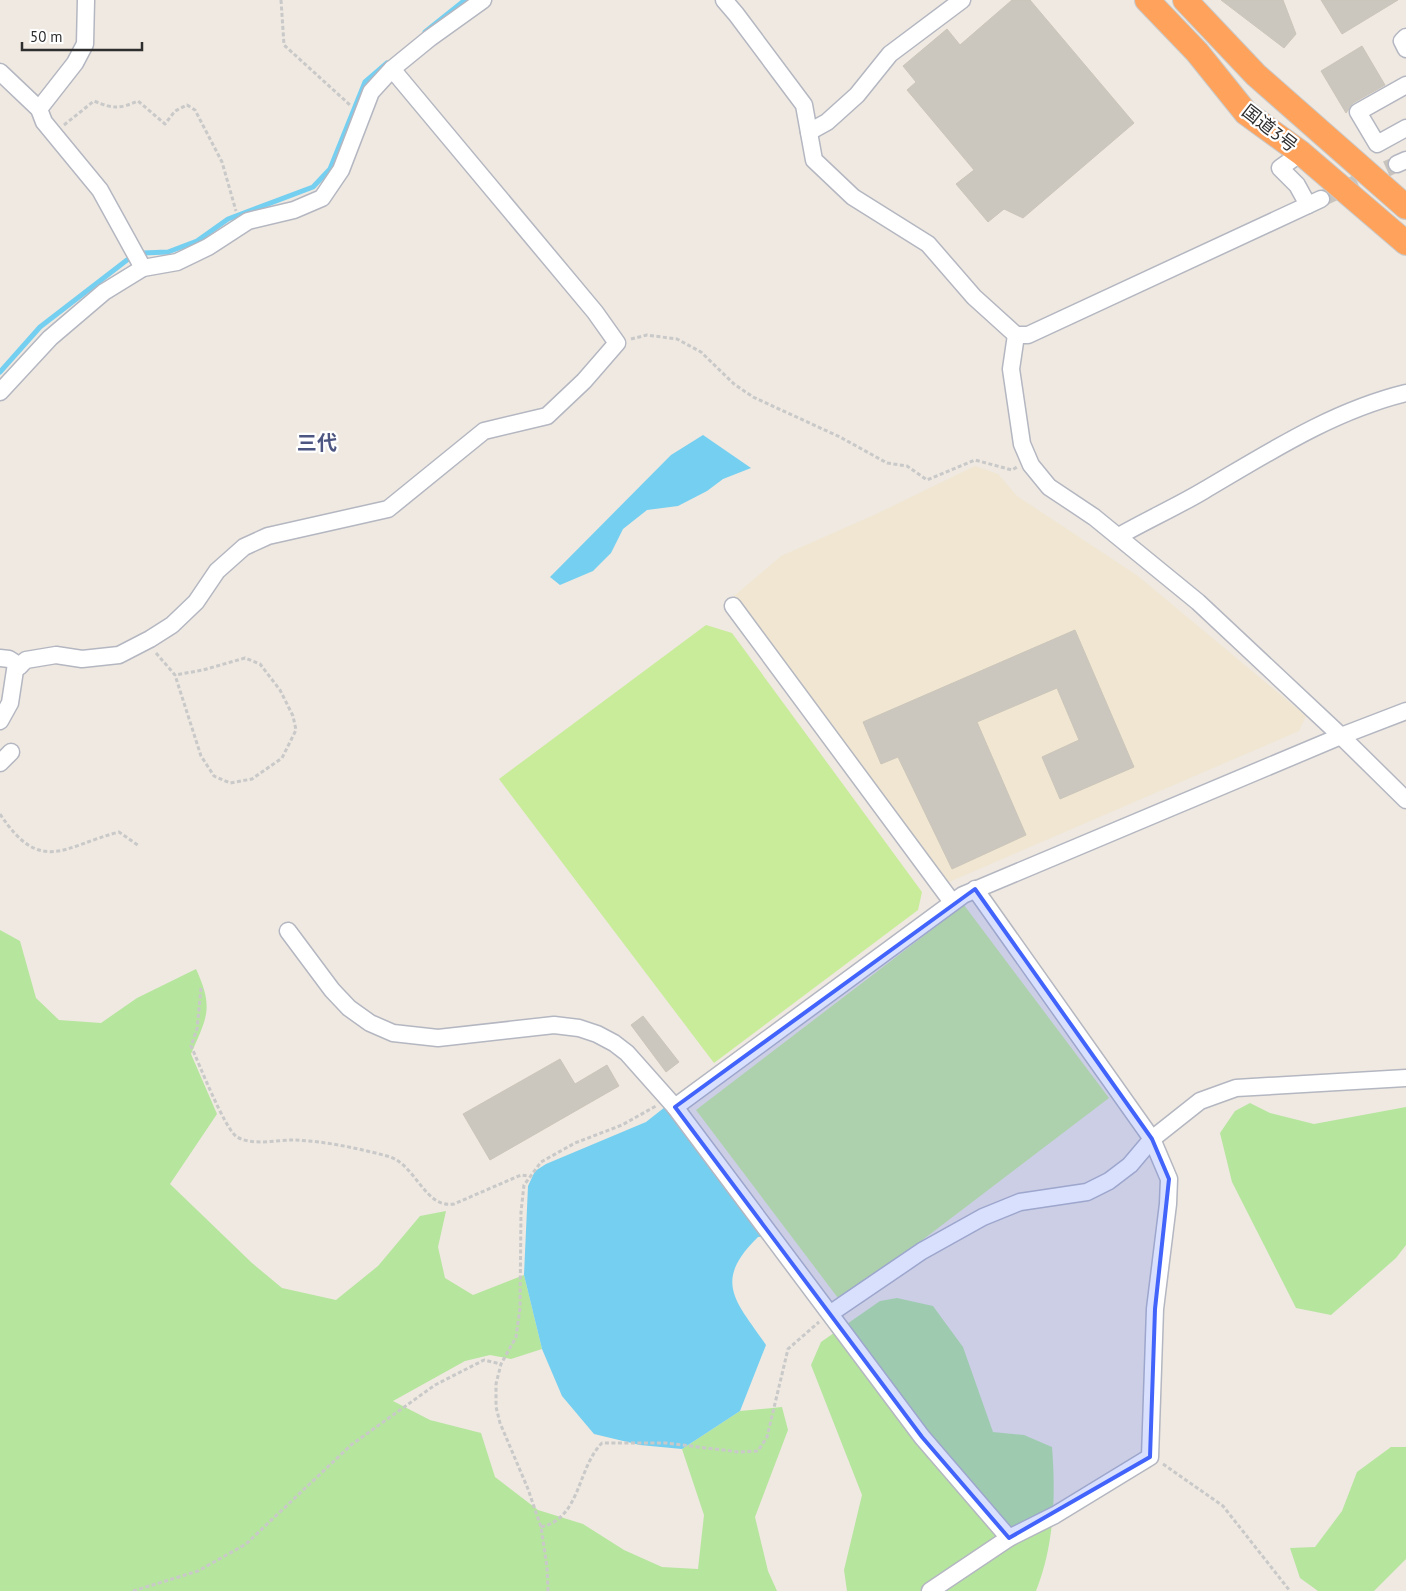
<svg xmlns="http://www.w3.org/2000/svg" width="1406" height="1591" font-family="'PT Sans','Noto Sans JP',sans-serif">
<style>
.education{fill:#f0e6d1}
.green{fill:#b6e59e}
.pitch{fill:#c9ec9a}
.water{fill:#75cff0}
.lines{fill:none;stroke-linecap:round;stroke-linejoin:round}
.stream{stroke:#75cff0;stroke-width:5}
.building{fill:#cbc7bf;stroke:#cbc5ba}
.minor-tunnel{stroke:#c8c4bd;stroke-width:16;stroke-dasharray:16 8;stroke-linecap:butt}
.minor-casing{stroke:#b4b7c1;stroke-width:19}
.highway-casing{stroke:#c9c9c9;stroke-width:26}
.path{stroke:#c9c9c9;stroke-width:3;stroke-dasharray:4 2.5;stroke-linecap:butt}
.minor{stroke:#fff;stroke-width:16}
.highway{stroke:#ffa35c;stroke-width:24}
.marked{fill:#4264fb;fill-opacity:0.2;stroke:#4264fb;stroke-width:4;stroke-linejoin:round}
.labels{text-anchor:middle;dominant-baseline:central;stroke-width:4.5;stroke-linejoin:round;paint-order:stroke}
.street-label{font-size:18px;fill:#2e2e2e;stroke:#fff}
.quarter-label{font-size:20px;font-weight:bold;fill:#4d5680;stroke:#fff}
</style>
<rect width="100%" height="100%" fill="#efe9e1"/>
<path class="education" d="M975,466L998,474L1017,496L1138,576L1306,716L1299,731L949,882L734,596L781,556L874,515Z"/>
<g class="green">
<path d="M0,930L20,941L36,998L59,1020L101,1023L137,998L196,969C214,1008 207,1017 191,1054L217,1114L170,1184L252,1263L282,1288L336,1300L378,1266L420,1216L446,1211L438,1247L445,1278L473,1295L524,1275L542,1349L511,1359L490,1355L465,1361L393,1401L430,1420L481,1433L495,1477L538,1510L583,1524L624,1550L662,1567L698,1569L704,1515L682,1449L740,1411L782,1407L788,1430L755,1517L768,1571L777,1591H0Z"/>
<path d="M1250,1103L1270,1113L1314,1124L1406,1107V1245L1396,1258L1331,1315L1296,1308L1232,1182L1220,1133L1235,1111Z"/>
<path d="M897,1298L933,1306L963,1347L993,1432L1024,1435L1052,1447C1056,1495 1054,1546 1036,1591H847L844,1570L862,1495L811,1365L821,1342L880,1301Z"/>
<path d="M1391,1447H1406V1559L1374,1591H1318L1300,1578L1290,1548L1315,1547L1342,1511L1357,1472Z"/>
</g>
<g class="pitch">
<path d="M706,625L732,633L922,892L918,910L714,1063L499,779Z"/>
<path d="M964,905L1109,1098L841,1302L696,1110Z"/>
</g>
<g class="water">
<path d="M703,435L751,468L723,479L707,491L678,506L647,510L623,529L611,553L593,571L560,585L550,577L671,455Z"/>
<path d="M665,1107L768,1236L758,1237C712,1282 736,1301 766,1345L740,1411L682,1449L640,1445L594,1434L562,1396L542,1349L524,1275L528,1186L535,1171L546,1164L646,1122Z"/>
</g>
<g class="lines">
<g class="stream">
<path d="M425,32L465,0"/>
<path d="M0,372L40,327L127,260L143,253L168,252L197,241L228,219L313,187L330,169L365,82L387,63"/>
</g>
</g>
<g class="building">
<path d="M1012,0H1030L1134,123L1023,218L1004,209L988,222L956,184L974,170L907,90L916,82L903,66L947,29L960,45Z"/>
<path d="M1221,0H1283L1296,34L1284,48Z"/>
<path d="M1321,0H1398L1342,34Z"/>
<path d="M1362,46L1385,85L1353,103L1346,113L1321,71Z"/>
<path d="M1075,630L1134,767L1060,799L1042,757L1079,740L1057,688L977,722L1026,835L952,869L898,757L881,764L863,722Z"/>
<path d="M643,1016L679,1062L666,1072L631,1025Z"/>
<path d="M560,1059L575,1084L607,1065L619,1086L490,1160L463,1114Z"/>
</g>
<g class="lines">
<path class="minor-tunnel" d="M1321,199L1397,164"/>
<defs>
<g id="minor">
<path d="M724,0L736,14L804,105L814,160L853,197L928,244L974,297L1016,335H1028L1321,199"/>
<path d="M1406,37L1402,41L1406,49"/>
<path d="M0,72L39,109L44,122L100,190L143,268"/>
<path d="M1406,85L1358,112L1377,144L1406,128"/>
<path d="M39,109L75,63L85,44L86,0"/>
<path d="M809,132L827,122L857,95L890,54L962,0"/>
<path d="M1301,153L1280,168L1297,185L1308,205"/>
<path d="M1397,164L1406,160"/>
<path d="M1016,335L1011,369L1022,444L1031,465L1049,487L1094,517L1198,602L1341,736L1406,800"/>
<path d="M0,392L50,338L104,292L143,268L177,262L208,247L248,221L294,210L322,198L341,170L371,92L392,69L430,38L483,0"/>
<path d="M1119,536C1147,520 1176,507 1203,491C1268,453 1332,411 1406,393"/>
<path d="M733,606L952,902"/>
<path d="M0,658L9,659L20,666"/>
<path d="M0,721L10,703L15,670L26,660L56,655L82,659L119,655L150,639L172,625L196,602L217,571L244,547L268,536L388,509L484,431L547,416L584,381L617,343L595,312L392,69"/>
<path d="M0,763L11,752"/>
<path d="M288,931L332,990L349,1008L370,1023L393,1033L438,1038L554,1025L579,1028L597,1034L614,1043L627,1053L675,1107L922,1437L1009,1538"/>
<path d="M675,1107L963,895L1341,736L1406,711"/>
<path d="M831,1313L922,1251L983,1217L1020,1202L1087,1192L1109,1181L1130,1165L1152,1139L1200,1101L1236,1088L1406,1078"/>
<path d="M930,1591L1009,1538L1055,1515L1150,1457L1155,1309L1168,1204L1169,1179L1152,1139L975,889"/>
</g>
<g id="highway">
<path d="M1147,0L1197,52L1246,113L1301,153L1406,243"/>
<path d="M1185,0L1256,75L1406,207"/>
</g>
</defs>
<use href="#minor" class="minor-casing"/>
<use href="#highway" class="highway-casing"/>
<g class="path">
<path d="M281,0L284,45L350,105"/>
<path d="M64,125L94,101C113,109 119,109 138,101L165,124L175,111L187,105L195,110L222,162L236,211"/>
<path d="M631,339L647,335L677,339L701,352L734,384L753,397L840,437L887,463L907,466L927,480L975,460L1012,470L1017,467"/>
<path d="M156,653L175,675L201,756L214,776L230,783L252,779L282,758L296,730L293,716L280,690L260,664L245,658L203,670L175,675"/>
<path d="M0,814C41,876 64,846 119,832L139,846"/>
<path d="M201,988L197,1029L191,1046C199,1063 224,1128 237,1137C253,1146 276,1140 294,1140C324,1141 357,1148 387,1156C416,1163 424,1209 454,1204L521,1175L529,1176"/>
<path d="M1163,1464L1223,1506L1290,1591"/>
<path d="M541,1527C581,1518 577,1468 602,1443H666L739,1452L758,1451L767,1437L788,1349L819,1322"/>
<path d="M133,1591L198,1571L246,1544L351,1445L435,1385L484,1360L501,1364"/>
<path d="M548,1591L547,1567L541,1527L528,1489L500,1423L496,1407V1384L501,1364L516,1337L520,1308L521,1212L524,1185L541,1162L575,1143L622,1125L656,1106"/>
</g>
<use href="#minor" class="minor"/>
<use href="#highway" class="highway"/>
</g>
<path class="marked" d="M975,889L1152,1139L1169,1179L1155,1309L1150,1457L1009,1538L922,1437L675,1107Z"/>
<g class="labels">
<g class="street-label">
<text transform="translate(1270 128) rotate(38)">国道3号</text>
</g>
<g class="quarter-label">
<text x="317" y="443">三代</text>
</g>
</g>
<path d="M22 42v8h120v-8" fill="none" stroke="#2e2e2e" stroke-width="2.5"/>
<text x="30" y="42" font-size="15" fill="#2e2e2e" stroke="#ffffff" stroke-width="4" paint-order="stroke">50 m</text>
</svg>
